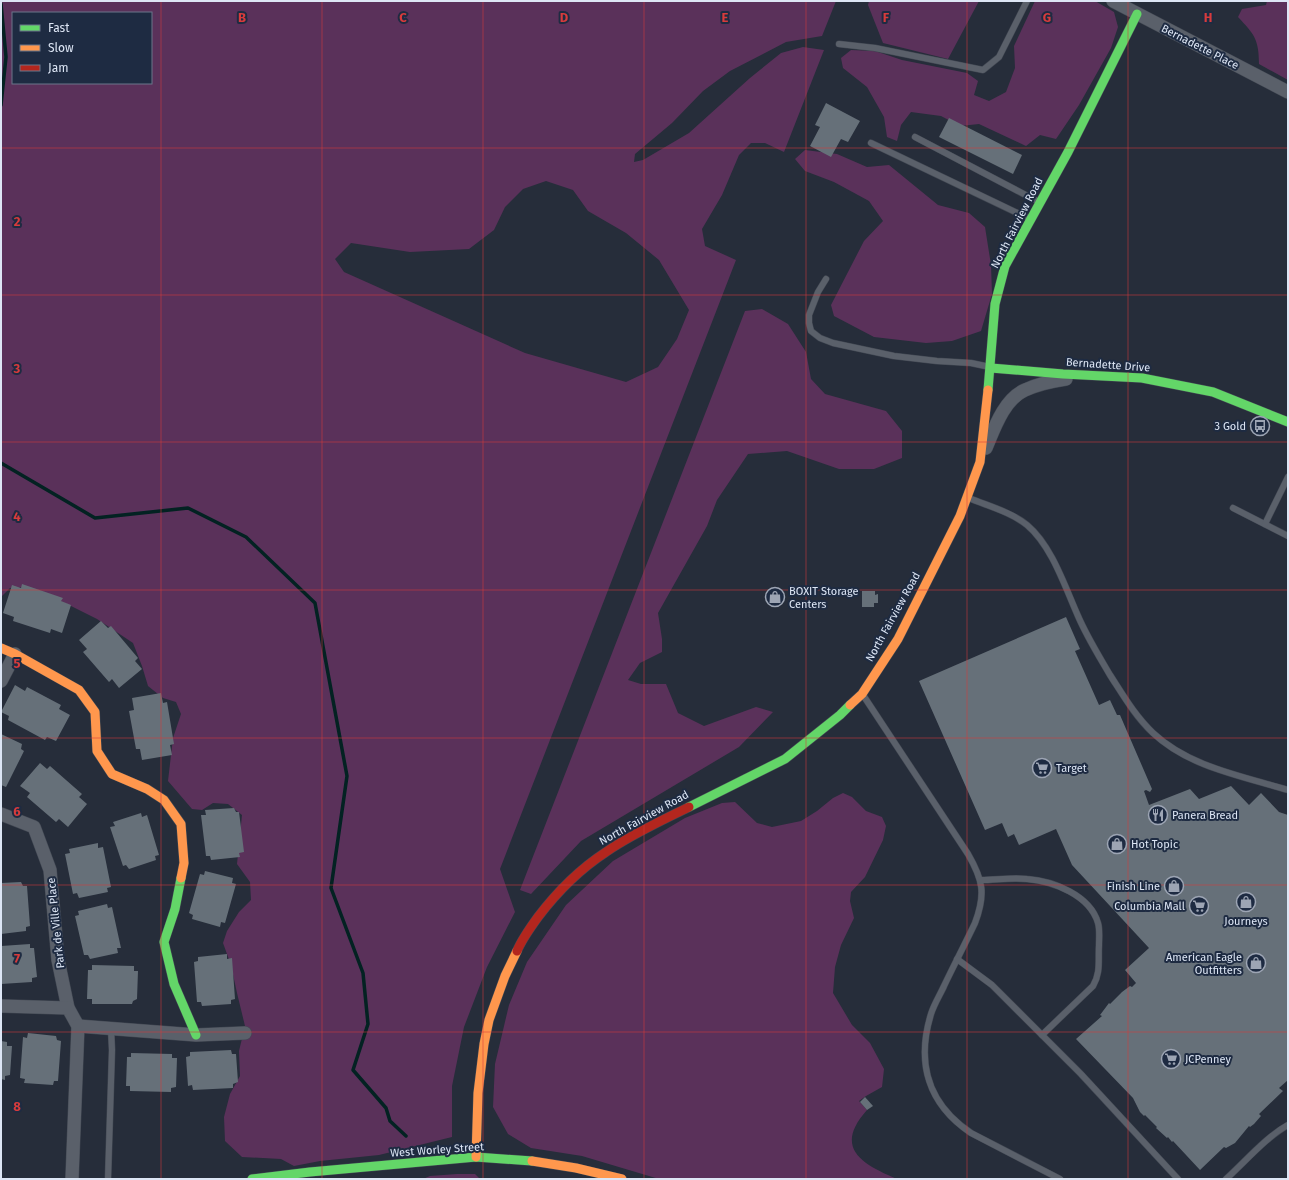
<svg xmlns="http://www.w3.org/2000/svg" width="1289" height="1180" font-family="'Fira Sans',sans-serif">
<style>
.green{fill:#5a315a;fill-rule:evenodd}
.lines{fill:none;stroke-linecap:round;stroke-linejoin:round}
.stream{stroke:#032222;stroke-width:3.5}
.building{fill:#667079}
.lane-casing{stroke:#424853;stroke-width:7}
.street-casing{stroke:#424853;stroke-width:14}
.fast-casing{stroke:#424853;stroke-width:10}
.slow-casing{stroke:#424853;stroke-width:10}
.jam-casing{stroke:#424853;stroke-width:10}
.lane{stroke:#5a606a;stroke-width:6}
.street{stroke:#5a606a;stroke-width:13}
.fast{stroke:#63d668;stroke-width:9}
.slow{stroke:#ff974d;stroke-width:9}
.jam{stroke:#b3261e;stroke-width:9}
.grid{fill:none;stroke:#d73b3c;stroke-width:1;stroke-opacity:0.55}
.labels{text-anchor:middle;dominant-baseline:central;stroke-width:4;stroke-linejoin:round;paint-order:stroke}
.street-label{font-size:11px;fill:#dde6f5;stroke:#1e2b42}
.poi-label{font-size:11px;fill:#dde6f5;stroke:#1e2b42;text-anchor:start}
.grid-label{font-size:13px;text-anchor:middle;font-weight:bold;fill:#d73b3c;stroke:#1e2b42;stroke-width:4;stroke-linejoin:round;paint-order:stroke}
</style>
<rect width="100%" height="100%" fill="#262d3a"/>
<g class="green">
<path d="M1,1H836L822,36L786,42L730,71L703,91L672,123L635,154L634,162L643,160L689,133L750,78L781,53L803,47L824,50L784,152L765,143H751L739,155L722,195L702,229L705,246L736,260L500,869L515,912L487,967L464,1027L452,1086V1137L379,1155L320,1161L294,1166L281,1159L242,1157L225,1141L224,1117L230,1094L240,1076L239,1051L245,1026L237,993L231,965L223,943L227,931L239,912L251,900L250,882L237,864L242,815L228,804L213,803L202,810L192,809L168,781L173,738L181,714L176,702L163,698L148,686L142,666L133,643L97,619L67,604L27,587L10,588L1,597ZM13,13H151V83H13ZM546,181L573,190L588,211L626,233L659,260L689,310L677,339L658,367L626,382L525,353L344,272L335,259L351,243L410,252L469,249L494,230L505,207L523,189Z"/>
<path d="M869,1H979L948,59L883,43L868,5Z"/>
<path d="M1035,1H1095L1114,12L1118,27L1111,48L1079,105L1056,139L1040,135L1026,146L979,124L960,126L941,116L911,112L901,125L897,141L887,137L884,117L867,87L843,68L841,58L851,50L875,51L902,60L967,73L978,81L974,95L989,101L1006,92L1015,68L1014,46Z"/>
<path d="M1267,1H1288V80L1259,64C1259,39 1254,34 1238,17L1242,9L1266,5Z"/>
<path d="M805,150L837,154L867,167L889,165L938,205L969,213L985,227L991,265L992,294L981,331L952,341L926,343L874,337L834,316L831,305L864,241L883,221L869,201L834,182L805,171L795,159Z"/>
<path d="M762,309L788,324L806,352L811,379L825,394L886,411L902,431V458L874,469H839L787,451L748,454L717,500L707,526L658,613L662,639V652L640,663L628,680L641,684H666L678,713L704,726L756,707L773,712L739,747L581,841L531,894L520,890L745,311Z"/>
<path d="M843,793L852,797L866,811L882,817L886,826L883,840L865,877L851,892L850,901L854,918L841,945L835,967L833,993L852,1025L870,1043L884,1069L882,1087L866,1096L859,1101L867,1110C833,1148 862,1164 897,1179H659L582,1156L531,1148L508,1134L493,1107L495,1064L509,1005L527,962L566,905L613,861L685,818L722,803L735,802L757,823L772,827L801,821L817,811L833,798Z"/>
<path d="M457,1174H475L480,1179H423L430,1176Z"/>
</g>
<g class="lines">
<g class="stream">
<path d="M1,4L6,57L1,105"/>
<path d="M1,463L95,518L188,508L246,537L315,603L347,776L331,888L363,973L368,1024L353,1070L386,1108L390,1121L406,1136"/>
</g>
</g>
<g class="building">
<path d="M826,103L860,121L848,142L841,139L831,157L810,146L820,127L815,125Z"/>
<path d="M949,118L1022,155L1013,174L939,137Z"/>
<path d="M22,584L63,598L61,601L71,605L62,633L51,629L50,633L13,621L14,617L3,613L12,585L21,588Z"/>
<path d="M862,591H875V595L878,594V603H874V607H862Z"/>
<path d="M1066,617L1080,649L1075,651L1099,705L1110,700L1117,715H1120L1152,789L1150,792L1146,790L1144,791L1149,805L1190,789L1199,799L1231,786L1249,805L1261,793L1279,812L1288,815V1080L1279,1088L1283,1091L1259,1114L1261,1116L1254,1124L1250,1127L1249,1126L1235,1143L1226,1148L1224,1147L1200,1170L1173,1141L1172,1142L1168,1137L1167,1138L1156,1128L1157,1127L1145,1115L1144,1116L1140,1112L1133,1098L1076,1039L1102,1016L1100,1015L1109,1003L1110,1004L1122,992L1130,986L1132,987L1136,983L1125,970L1149,948L1072,865L1056,829L1019,845L1014,834L1008,837L1002,823L985,830L919,681Z"/>
<path d="M101,621L108,628L111,626L138,658L135,661L142,669L119,688L112,679L109,682L83,652L87,649L79,640Z"/>
<path d="M15,685L25,691L27,687L61,705L59,709L70,715L56,741L47,737L45,740L8,720L9,716L1,712Z"/>
<path d="M161,693L163,703L167,702L174,744L170,745L172,755L142,760L140,749H136L129,711L134,710L132,698Z"/>
<path d="M1,734L22,744L21,749L24,751L6,787L1,785Z"/>
<path d="M40,763L47,769L50,766L82,794L79,797L87,804L68,827L59,819L56,822L27,797L30,793L20,786Z"/>
<path d="M234,808L236,812H239L244,852L239,853L240,857L211,860L210,856H206L201,815H206L205,810Z"/>
<path d="M141,813L142,817L147,815L159,855L155,856L156,860L129,869L126,865L123,866L110,827L115,826L113,822Z"/>
<path d="M98,843V848L103,847L111,887L107,888L108,892L79,898L77,893L73,894L65,854L70,853L69,849Z"/>
<path d="M205,871L233,878L232,883L236,884L225,923L221,922L220,927L192,919L193,915L189,913L200,874L204,875Z"/>
<path d="M21,882L23,886H27L30,926L26,927V931L1,934V883Z"/>
<path d="M107,904L108,908L112,907L121,948H117L118,953L90,959L88,955H84L75,916L79,915L78,911Z"/>
<path d="M30,944V948H34L37,977L32,978V982L1,984V946Z"/>
<path d="M227,954V959L232,958L235,999L231,1000V1004L202,1006L201,1002H197L194,962L198,961V957Z"/>
<path d="M92,965L134,966V971H138L137,999L133,1001L132,1004H92V999H87L88,970H92Z"/>
<path d="M28,1033L56,1036L57,1040L61,1041L58,1081H54L53,1085L24,1083L25,1079L20,1078L23,1037L27,1038Z"/>
<path d="M1,1041L7,1042V1046H12L10,1075L5,1076V1080L1,1079Z"/>
<path d="M231,1050L232,1054H236L238,1082L233,1084V1088L193,1090L192,1085L188,1086L186,1057L190,1056V1052Z"/>
<path d="M131,1053L172,1054V1058H177L176,1087L171,1088V1092L130,1091V1086H126L127,1057H131Z"/>
<path d="M865,1097L873,1106L867,1110L860,1102Z"/>
</g>
<g class="lines">
<defs>
<g id="lane">
<path d="M839,44L875,48L983,70L999,57L1027,1"/>
<path d="M915,137L1039,202"/>
<path d="M871,143L1030,219"/>
<path d="M826,279L818,292L809,315V323L811,331L820,338L833,343L894,356L937,361L971,363L990,367"/>
<path d="M969,498C988,506 1011,512 1027,525C1052,546 1065,587 1078,616C1087,637 1099,656 1110,675C1123,695 1135,716 1153,733C1189,767 1242,776 1288,790"/>
<path d="M1233,508L1288,536"/>
<path d="M1265,524L1288,477"/>
<path d="M863,695L968,854C983,880 986,894 975,923C965,944 954,965 944,986C940,995 934,1004 931,1014C916,1063 928,1104 971,1133L1060,1179"/>
<path d="M981,880C996,880 1012,877 1027,879C1053,881 1090,895 1098,923C1100,930 1099,938 1099,945C1098,961 1101,972 1093,986L1042,1035"/>
<path d="M957,959L992,985L1081,1074L1178,1179"/>
<path d="M108,1179L112,1050L111,1029"/>
<path d="M1226,1179C1245,1162 1266,1137 1288,1125"/>
</g>
<g id="street">
<path d="M1113,1L1288,92"/>
<path d="M986,448C994,429 1004,399 1025,390C1038,384 1052,381 1066,379"/>
<path d="M1,681L15,654"/>
<path d="M1,814L34,827L50,870L58,960L68,1008"/>
<path d="M1,1006L68,1008L78,1026L72,1179"/>
<path d="M78,1026L196,1035L245,1033"/>
</g>
<g id="fast">
<path d="M991,368L1063,374L1142,378L1213,392L1288,422"/>
<path d="M988,390L995,304L1005,266L1068,152L1137,14"/>
<path d="M689,807L785,759L840,715L850,705"/>
<path d="M181,878L175,909L164,942L174,984L196,1035"/>
<path d="M252,1179L310,1172L476,1157L532,1161"/>
</g>
<g id="slow">
<path d="M1,648L15,654L79,690L95,712L97,751L112,774L147,789L164,800L181,824L184,863L181,878"/>
<path d="M850,705L862,694L898,639L960,516L980,462L988,390"/>
<path d="M476,1157L478,1093L484,1044L489,1020L505,976L517,951"/>
<path d="M532,1161L576,1168L622,1179"/>
</g>
<path id="jam" d="M517,951C522,939 530,928 538,917C557,892 580,869 606,852C632,834 661,821 689,807"/>
</defs>
<use href="#lane" class="lane-casing"/>
<use href="#street" class="street-casing"/>
<use href="#fast" class="fast-casing"/>
<use href="#slow" class="slow-casing"/>
<use href="#jam" class="jam-casing"/>
<use href="#lane" class="lane"/>
<use href="#street" class="street"/>
<use href="#fast" class="fast"/>
<use href="#slow" class="slow"/>
<use href="#jam" class="jam"/>
</g>
<path class="grid" d="M161,1V1179M322,1V1179M483,1V1179M644,1V1179M806,1V1179M967,1V1179M1128,1V1179M1,148H1288M1,295H1288M1,442H1288M1,590H1288M1,738H1288M1,885H1288M1,1032H1288"/>
<defs>
<symbol id="bus-ring" viewBox="-11 -11 22 22"><circle r="9.5" fill="#1e2b42" stroke="#9da5b4" stroke-width="1.5"/><path d="M-5-6H5V4H4V6H2V4H-2V6H-4V4H-5ZM-3.5-4V0h7V-4ZM-3.5 1.2v1.5H-2V1.2ZM2 1.2v1.5H3.5V1.2Z" fill="#9da5b4"/></symbol>
<symbol id="shop-ring" viewBox="-11 -11 22 22"><circle r="9.5" fill="#1e2b42" stroke="#9da5b4" stroke-width="1.5"/><path d="M-5-2.5h2.3a2.7 3.5 0 0 1 5.4 0H5L5.5 6h-11ZM-1.5-2.5h3a1.5 2.3 0 0 0-3 0Z" fill="#9da5b4"/></symbol>
<symbol id="supermarket-ring" viewBox="-11 -11 22 22"><circle r="9.5" fill="#1e2b42" stroke="#9da5b4" stroke-width="1.5"/><path d="M-6-5.5h2.5l.6 2H6L4.5 2H-2.5L-4.4-4H-6ZM-1.5 3.2a1.3 1.3 0 1 0 .1 0ZM3 3.2a1.3 1.3 0 1 0 .1 0Z" fill="#9da5b4"/></symbol>
<symbol id="restaurant-ring" viewBox="-11 -11 22 22"><circle r="9.5" fill="#1e2b42" stroke="#9da5b4" stroke-width="1.5"/><path d="M-5-6h1v4h1v-4h1v4h1v-4h1v5L-1.5 .5V6h-2V.5L-5-1ZM5-6V6H3V1.5H1.5Q1.5-4 5-6Z" fill="#9da5b4"/></symbol>
</defs>
<g fill-rule="evenodd">
<use href="#bus-ring" x="1249" y="415" width="22" height="22"/>
<use href="#shop-ring" x="764" y="586" width="22" height="22"/>
<use href="#supermarket-ring" x="1031" y="757" width="22" height="22"/>
<use href="#restaurant-ring" x="1147" y="804" width="22" height="22"/>
<use href="#shop-ring" x="1106" y="833" width="22" height="22"/>
<use href="#shop-ring" x="1163" y="875" width="22" height="22"/>
<use href="#shop-ring" x="1235" y="891" width="22" height="22"/>
<use href="#supermarket-ring" x="1188" y="895" width="22" height="22"/>
<use href="#shop-ring" x="1245" y="952" width="22" height="22"/>
<use href="#supermarket-ring" x="1160" y="1048" width="22" height="22"/>
</g>
<g class="labels">
<g class="street-label">
<text transform="translate(1200 47) rotate(27)">Bernadette Place</text>
<text transform="translate(1017 223) rotate(-63)">North Fairview Road</text>
<text transform="translate(1108 365) rotate(4)">Bernadette Drive</text>
<text transform="translate(893 617) rotate(-61)">North Fairview Road</text>
<text transform="translate(644 818) rotate(-29)">North Fairview Road</text>
<text transform="translate(56 923) rotate(-96)">Park de Ville Place</text>
<text transform="translate(437 1150) rotate(-4)">West Worley Street</text>
</g>
<g class="poi-label">
<text x="1246" y="426" text-anchor="end">3 Gold</text>
<text x="789" y="591">BOXIT Storage<tspan x="789" dy="13">Centers</tspan></text>
<text x="1056" y="768">Target</text>
<text x="1172" y="815">Panera Bread</text>
<text x="1131" y="844">Hot Topic</text>
<text x="1160" y="886" text-anchor="end">Finish Line</text>
<text x="1185" y="906" text-anchor="end">Columbia Mall</text>
<text x="1246" y="921" text-anchor="middle">Journeys</text>
<text x="1242" y="957" text-anchor="end">American Eagle<tspan x="1242" dy="13">Outfitters</tspan></text>
<text x="1185" y="1059">JCPenney</text>
</g>
</g>
<g class="grid-label">
<text x="242" y="22">B</text>
<text x="403" y="22">C</text>
<text x="564" y="22">D</text>
<text x="725" y="22">E</text>
<text x="886" y="22">F</text>
<text x="1047" y="22">G</text>
<text x="1208" y="22">H</text>
<text x="17" y="226">2</text>
<text x="17" y="373">3</text>
<text x="17" y="521">4</text>
<text x="17" y="668">5</text>
<text x="17" y="816">6</text>
<text x="17" y="963">7</text>
<text x="17" y="1111">8</text>
</g>
<rect width="1289" height="1180" fill="none" stroke="#dde6f5" stroke-width="4"/>
<rect x="12" y="12" width="140" height="72" fill="#1e2b42" stroke="#6a768a"/>
<rect x="20" y="25" width="20" height="6" fill="#63d668" stroke="#6a768a"/>
<text x="48" y="32" font-size="12" fill="#dde6f5">Fast</text>
<rect x="20" y="45" width="20" height="6" fill="#ff974d" stroke="#6a768a"/>
<text x="48" y="52" font-size="12" fill="#dde6f5">Slow</text>
<rect x="20" y="65" width="20" height="6" fill="#b3261e" stroke="#6a768a"/>
<text x="48" y="72" font-size="12" fill="#dde6f5">Jam</text>
</svg>
